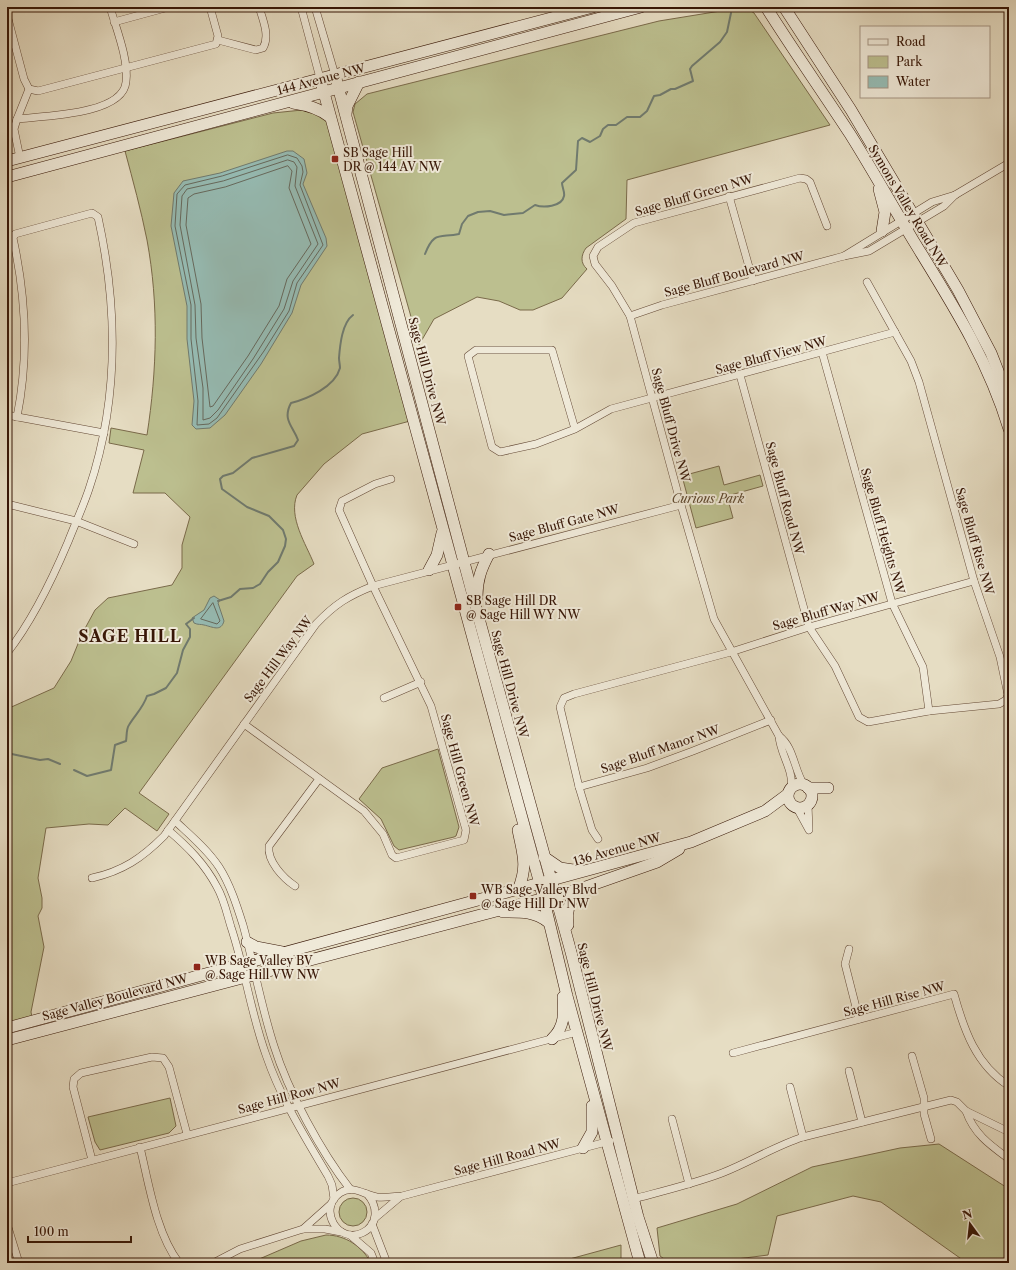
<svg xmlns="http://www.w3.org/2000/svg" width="1016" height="1270" font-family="'Libre Caslon Text',serif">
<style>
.green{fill:#bcbf8f;stroke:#7a6a4a}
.water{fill:#96bcb4;stroke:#707a6e}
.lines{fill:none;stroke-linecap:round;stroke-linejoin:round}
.shore{stroke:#66695d;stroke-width:1}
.stream{stroke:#707a6e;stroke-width:2}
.street-casing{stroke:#634835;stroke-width:8}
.secondary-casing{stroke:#371606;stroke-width:12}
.street{stroke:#efe9d8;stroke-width:7}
.secondary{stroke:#efe9d8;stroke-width:11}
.poi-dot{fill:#8f2418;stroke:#efe9d8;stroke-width:1.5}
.labels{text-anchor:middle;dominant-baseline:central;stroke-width:4;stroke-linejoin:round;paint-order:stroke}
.street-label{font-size:12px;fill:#371606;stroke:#efe9d8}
.poi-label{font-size:12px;fill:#371606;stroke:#efe9d8;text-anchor:start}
.park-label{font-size:12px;font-style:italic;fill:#5f492f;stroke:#efe9d8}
.district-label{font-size:16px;font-weight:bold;letter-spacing:1px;fill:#371606;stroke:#efe9d8}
</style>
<rect width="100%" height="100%" fill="#e6ddc3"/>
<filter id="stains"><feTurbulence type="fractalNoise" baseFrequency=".005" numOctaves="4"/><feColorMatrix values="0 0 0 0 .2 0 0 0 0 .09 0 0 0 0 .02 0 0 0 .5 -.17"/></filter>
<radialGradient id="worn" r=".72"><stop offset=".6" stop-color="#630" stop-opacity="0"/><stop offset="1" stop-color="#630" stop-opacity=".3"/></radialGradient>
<g class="green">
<path d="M739,8L748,9L754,13L830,125L627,180L626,219L586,248C581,255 580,263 587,269L562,298L533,310H520L499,301L477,297L434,319L419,345L353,112L355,104L367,94L659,21Z"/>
<path d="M302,110L322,115L328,123L410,421L362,434L324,464L297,495C288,517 306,544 314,564L297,576L139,793L169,814L157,831L125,808L108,825L89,824L46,828L38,878L42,898V908L38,916L44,947L31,1012L32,1017L7,1024V709L54,688L71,661L82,634L95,610L108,598L172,585L182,568V545L190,517L165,493H133L144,450L109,443L111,428L147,435C157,370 159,305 147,240C141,210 133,181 125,151L273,113Z"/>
<path d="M719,466L724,485L760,475L763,486L727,496L733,518L696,528L682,476Z"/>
<path d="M438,749L459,827L456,836L454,837L399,850L394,846L381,819L359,799L382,768Z"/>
<path d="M170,1098L176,1126L169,1133L100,1150L95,1142L88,1117Z"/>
<path d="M939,1144L1009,1189V1263H967L881,1202L853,1196L777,1216L768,1255L706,1263H670L660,1256L657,1228L737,1204L812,1167L900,1148Z"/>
<circle cx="353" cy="1212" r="14"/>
<path d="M326,1235C345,1235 362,1246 371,1263H250L301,1241Z"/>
<path d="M621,1245V1263H555Z"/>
</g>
<g class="water">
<path d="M287,151H293L304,159L307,173L303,184L326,238L327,246L301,285L292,313L261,364L225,415L210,428L196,429L192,425L194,401L187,339V306L171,226L174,193L183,181L220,173Z"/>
<path d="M214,596L220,600L218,603L224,621C221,632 213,627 204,625C201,624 198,625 194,623L192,618L204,610L210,598Z"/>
</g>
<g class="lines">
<g class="shore">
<path d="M288,155L297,158L302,166L303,172L300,185L323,245L297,283L289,311L264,351L217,418L209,424L197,425L198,401L191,339V305L175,226L177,194L185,185L222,176Z"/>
<path d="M288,160L294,162L297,167L295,186L318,244L293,281L284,309L253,359L218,410L210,418L203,420V388L196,338L195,305L180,225L182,196L187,189L223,181Z"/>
<path d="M288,166L292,171L289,188L311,244L287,279L279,306L248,356L213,406L210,407L202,338L201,304L186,225L188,198L194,194L225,187Z"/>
<path d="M213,603L220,621L217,624L201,619Z"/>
</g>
<g class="stream">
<path d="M425,254C434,231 439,238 459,234L462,224L468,216L478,212L490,211L504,215L523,213L535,205C543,208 562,207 564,196C565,192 562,187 562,183L576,170L578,141L582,138L590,142L600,136L603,129L608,125H616L627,117H640L647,111L654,96L660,95L671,89H675L693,81L690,69L692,66L720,42L727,32L731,13"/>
<path d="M218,601L231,597L240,589L253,588L260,584L268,572L278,562L285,546L286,539L283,530L269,516L247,507L222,489L220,479L223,476L233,473L252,458L294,446L298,440C293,426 282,420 291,403C307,399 335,387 340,368C340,365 339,361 339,358C340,345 342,323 353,315"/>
<path d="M7,753L40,760L48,759L60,764"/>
<path d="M74,770L87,776L111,770L115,745L126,741C127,736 126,729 129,725C135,715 143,708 147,696L154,694L166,688L177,673L183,650L190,637V629L186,624L194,618"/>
</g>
<defs>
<g id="street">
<path d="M301,7L320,78"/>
<path d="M315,7L335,75"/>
<path d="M7,15L24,79L29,89L38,91L216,44L218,36L210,7"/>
<path d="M114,22L169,7"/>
<path d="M218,40L256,50L263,48C270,36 263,20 259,7"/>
<path d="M17,119L29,89"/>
<path d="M20,158L14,129L17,119C43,116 123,115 126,82C129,60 116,28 110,7"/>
<path d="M729,196L753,281"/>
<path d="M844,256L932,202L955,195"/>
<path d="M630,316L662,305L844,256L869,251L944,206L955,195L1009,163"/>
<path d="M822,352L892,603L923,667L929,711"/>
<path d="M740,375L809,627L835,666L859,717L868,722L929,711L999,704L1006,700L1008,695L1000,657L974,581L919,382L911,361L867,282"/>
<path d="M7,415L104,433"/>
<path d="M575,429L552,350H476L468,356L492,447L500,452L536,444L575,429L611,409L895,332"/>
<path d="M7,504L76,521L134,544"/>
<path d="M7,653C33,620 52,580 68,542C75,524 83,507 89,489C119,400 118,308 98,217L92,213L15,234L13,238C26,297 29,357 17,417"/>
<path d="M384,698L421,682"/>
<path d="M771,720L693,751L647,768L579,787L560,707L564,698L574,694L731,652L809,627L974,581"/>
<path d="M244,724L364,811L383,834L392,855L396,858L464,840L466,830L431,706L373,586L339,510L342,501L375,484L391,479"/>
<path d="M779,736C780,754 794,770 791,788"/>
<path d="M804,785C794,770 794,747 779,736L714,619L681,505L630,316L612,286L595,264L593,256L598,247L634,223L800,178L806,179L810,182L827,226"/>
<path d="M579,787L592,830L598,839"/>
<path d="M797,808L809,830L808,805"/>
<path d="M175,821C190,835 207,849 219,867C230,884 237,906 243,925C254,965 261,1006 274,1046C288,1091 321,1152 350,1189"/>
<path d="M168,830C188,847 205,864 217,887C224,899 227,914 231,927C245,969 251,1014 266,1055C281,1099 305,1137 328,1176L332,1185L334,1199"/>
<path d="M92,878C123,871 142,858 164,836L316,624C335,604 348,596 373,586L681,505"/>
<path d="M295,886C283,878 267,861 269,846L319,779"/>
<path d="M849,949L845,964L859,1019"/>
<path d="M733,1053L954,994C964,1030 976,1065 1009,1086"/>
<path d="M912,1056L924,1098V1114L931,1139"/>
<path d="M849,1071L862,1122"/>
<path d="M790,1087L803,1137"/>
<path d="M966,1111C974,1134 990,1145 1009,1159"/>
<path d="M672,1119L689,1184"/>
<path d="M140,1147C149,1184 156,1233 179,1263"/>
<path d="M92,1160L73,1087L74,1079L81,1073L152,1057L163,1058L169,1067L187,1134"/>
<path d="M7,1183L577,1032"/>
<path d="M367,1194C378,1206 379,1225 362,1233C338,1244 317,1209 340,1193C353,1184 364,1195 377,1197C385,1198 394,1196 402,1196L610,1141"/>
<path d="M633,1199C663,1191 693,1184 722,1173C750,1162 775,1146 803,1137L951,1100L957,1102L966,1111L1009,1132"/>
<path d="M375,1218L400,1197"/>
<path d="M7,1224L19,1263"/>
<path d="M372,1224L387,1263"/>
<path d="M303,1229L331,1204"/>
<path d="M350,1235L371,1253L375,1263"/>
<path d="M213,1263L240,1249L303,1229H325L341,1232"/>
</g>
<g id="secondary">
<path d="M766,7C793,50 822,91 850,134C872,169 892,205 913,240C951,302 988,359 1009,429"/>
<path d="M784,7L851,110L958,290L991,353L1009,399"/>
<path d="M335,75L478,615L571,952L638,1217L653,1263"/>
<path d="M320,78L540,884L567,996L640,1263"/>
<path d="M293,103C307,105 319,108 330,117"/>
<path d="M346,114L347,106L359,82"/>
<path d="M7,161L593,7"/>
<path d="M7,177L641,7"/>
<path d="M879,189L885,212L882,231"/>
<path d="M429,570L437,555L442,533"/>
<path d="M477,597C477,580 481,569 489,554"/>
<circle cx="800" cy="796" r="12"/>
<path d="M808,788H828"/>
<path d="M544,857L560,868L580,871"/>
<path d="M518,890C528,866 523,855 518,830"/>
<path d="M503,912C520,912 534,911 548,922"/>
<path d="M568,925C566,909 570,898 583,888"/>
<path d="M247,942L256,947L282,952"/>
<path d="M7,1028L691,842L765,811L788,794"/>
<path d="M552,1039C565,1027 564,1013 563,997"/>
<path d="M7,1040L583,888L657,862L679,849"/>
<path d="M583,1148L592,1132V1106"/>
</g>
</defs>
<use href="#street" class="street-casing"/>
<use href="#secondary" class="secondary-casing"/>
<use href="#street" class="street"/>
<use href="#secondary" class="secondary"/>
</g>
<g class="poi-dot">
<rect x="331" y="155" width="8" height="8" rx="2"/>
<rect x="454" y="603" width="8" height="8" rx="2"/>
<rect x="469" y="892" width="8" height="8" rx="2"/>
<rect x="193" y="963" width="8" height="8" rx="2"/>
</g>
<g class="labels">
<g class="street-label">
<text transform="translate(321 79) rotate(-15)">144 Avenue NW</text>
<text transform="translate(694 195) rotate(-16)">Sage Bluff Green NW</text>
<text transform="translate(908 206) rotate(59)">Symons Valley Road NW</text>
<text transform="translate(734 274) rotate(-15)">Sage Bluff Boulevard NW</text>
<text transform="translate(771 355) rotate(-15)">Sage Bluff View NW</text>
<text transform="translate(427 371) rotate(75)">Sage Hill Drive NW</text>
<text transform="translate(671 425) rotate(75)">Sage Bluff Drive NW</text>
<text transform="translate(785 498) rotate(75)">Sage Bluff Road NW</text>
<text transform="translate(564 523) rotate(-15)">Sage Bluff Gate NW</text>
<text transform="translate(883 531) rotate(74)">Sage Bluff Heights NW</text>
<text transform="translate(975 541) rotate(74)">Sage Bluff Rise NW</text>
<text transform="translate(826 611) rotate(-16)">Sage Bluff Way NW</text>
<text transform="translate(278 659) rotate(-53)">Sage Hill Way NW</text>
<text transform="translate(510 684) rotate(75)">Sage Hill Drive NW</text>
<text transform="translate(660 749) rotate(-19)">Sage Bluff Manor NW</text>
<text transform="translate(460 770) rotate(75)">Sage Hill Green NW</text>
<text transform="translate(617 849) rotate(-16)">136 Avenue NW</text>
<text transform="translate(115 997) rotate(-15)">Sage Valley Boulevard NW</text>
<text transform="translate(595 997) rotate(76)">Sage Hill Drive NW</text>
<text transform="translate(894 999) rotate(-15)">Sage Hill Rise NW</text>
<text transform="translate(289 1096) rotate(-15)">Sage Hill Row NW</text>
<text transform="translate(507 1157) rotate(-15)">Sage Hill Road NW</text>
</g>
<g class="poi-label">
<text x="343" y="152">SB Sage Hill<tspan x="343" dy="14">DR @ 144 AV NW</tspan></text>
<text x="466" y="600">SB Sage Hill DR<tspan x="466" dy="14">@ Sage Hill WY NW</tspan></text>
<text x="481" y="889">WB Sage Valley Blvd<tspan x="481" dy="14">@ Sage Hill Dr NW</tspan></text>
<text x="205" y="960">WB Sage Valley BV<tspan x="205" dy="14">@ Sage Hill VW NW</tspan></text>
</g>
<g class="park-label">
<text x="708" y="498">Curious Park</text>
</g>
<g class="district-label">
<text x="130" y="636">SAGE HILL</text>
</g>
</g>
<rect width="1016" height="1270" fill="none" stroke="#e6ddc3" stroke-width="24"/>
<rect x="8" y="8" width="1000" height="1254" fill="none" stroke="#371606" stroke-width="2"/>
<rect x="12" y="12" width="992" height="1246" fill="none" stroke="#371606"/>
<rect x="860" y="26" width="130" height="72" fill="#efe9d8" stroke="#a59584"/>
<rect x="868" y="39" width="20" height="6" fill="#efe9d8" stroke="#a59584"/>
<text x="896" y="46" font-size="12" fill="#371606">Road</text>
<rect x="868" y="56" width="20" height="12" fill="#bcbf8f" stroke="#a59584"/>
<text x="896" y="66" font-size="12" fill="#371606">Park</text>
<rect x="868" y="76" width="20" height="12" fill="#96bcb4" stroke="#a59584"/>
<text x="896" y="86" font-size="12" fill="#371606">Water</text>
<g transform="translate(970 1224) rotate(345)" stroke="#efe9d8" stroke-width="3" paint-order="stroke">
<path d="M0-3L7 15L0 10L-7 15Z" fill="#371606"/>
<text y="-6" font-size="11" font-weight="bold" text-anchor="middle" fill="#371606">N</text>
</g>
<path d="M28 1236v6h103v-6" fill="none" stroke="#371606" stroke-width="2"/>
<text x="34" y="1236" font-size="12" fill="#371606" stroke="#efe9d8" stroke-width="3" paint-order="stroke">100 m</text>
<rect width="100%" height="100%" filter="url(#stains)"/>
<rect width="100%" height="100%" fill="url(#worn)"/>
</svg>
